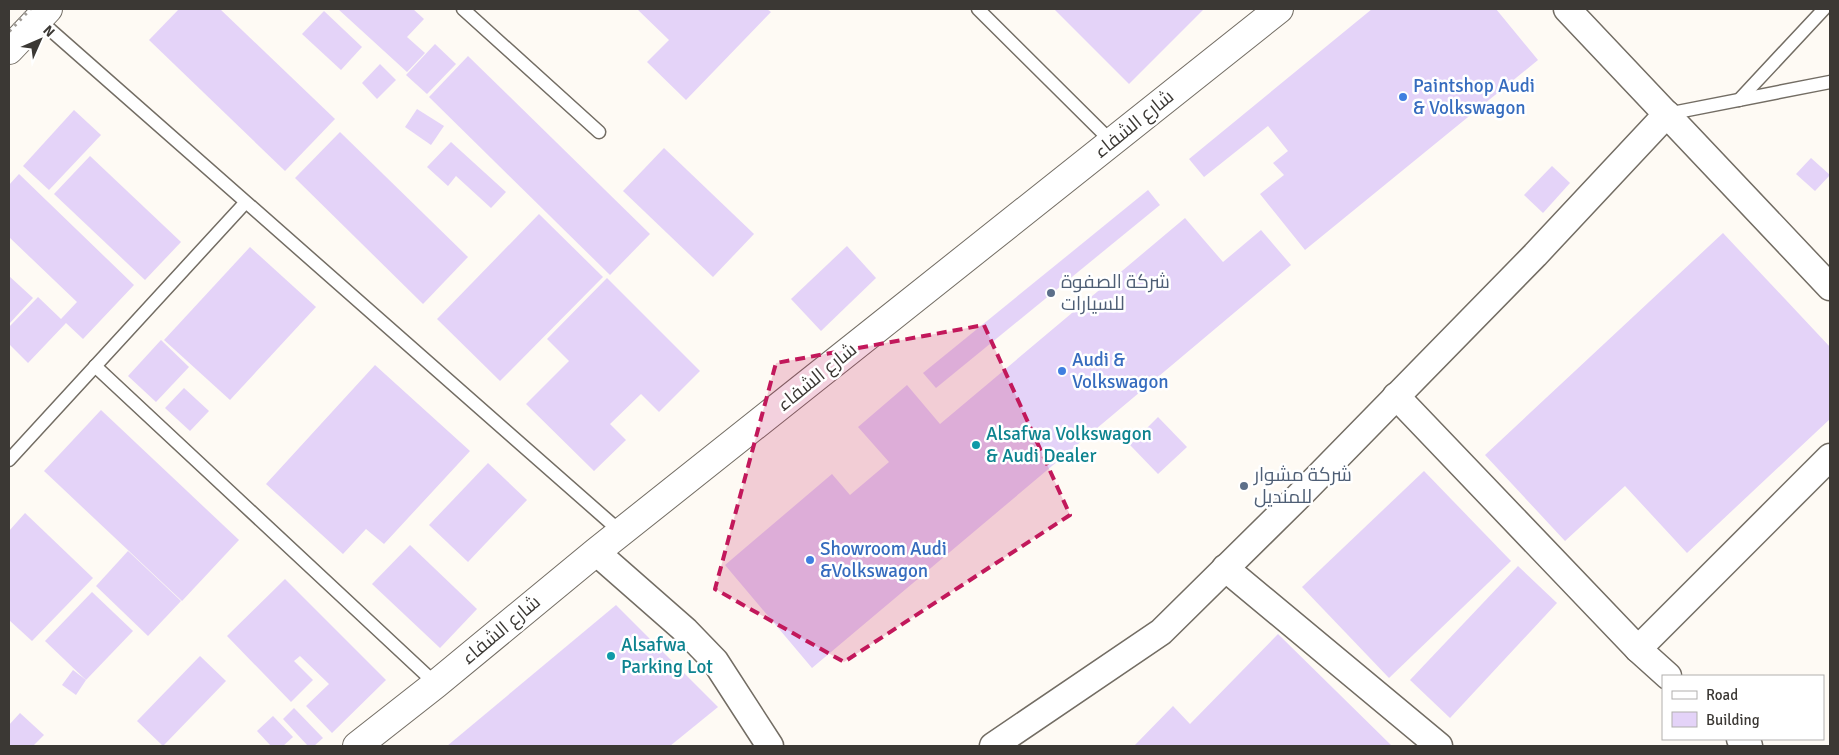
<svg xmlns="http://www.w3.org/2000/svg" width="1839" height="755" font-family="Signika,Cairo,sans-serif">
<style>
.building{fill:#e4d3f8}
.lines{fill:none;stroke-linecap:round;stroke-linejoin:round}
.lane-casing{stroke:#736d64;stroke-width:15}
.street-casing{stroke:#736d64;stroke-width:29}
.secondary-casing{stroke:#736d64;stroke-width:30}
.lane{stroke:#fff;stroke-width:12}
.street{stroke:#fff;stroke-width:26}
.secondary{stroke:#fff;stroke-width:28}
.rail{stroke:#a09c97;stroke-width:4;stroke-dasharray:2.5 5;stroke-linecap:butt}
.marked{fill:#c2185b;fill-opacity:0.2;stroke:#c2185b;stroke-width:4;stroke-dasharray:10 6;stroke-linejoin:round}
.shop-dot{fill:#3f7fe0;stroke:#fff;stroke-width:2}
.service-dot{fill:#5c6f8a;stroke:#fff;stroke-width:2}
.culture-dot{fill:#0f9aa8;stroke:#fff;stroke-width:2}
.labels{text-anchor:middle;dominant-baseline:central;stroke-width:5;stroke-linejoin:round;paint-order:stroke}
.shop-label{font-size:19px;fill:#366cbe;stroke:#fff;text-anchor:start}
.street-label{font-size:19px;fill:#3b3834;stroke:#fff}
.service-label{font-size:19px;fill:#4e5e75;stroke:#fff;text-anchor:start}
.culture-label{font-size:19px;fill:#0d838f;stroke:#fff;text-anchor:start}
</style>
<rect width="100%" height="100%" fill="#fefaf4"/>
<g class="building">
<path d="M179,9H220L335,119L285,171L149,40Z"/>
<path d="M338,9H413L424,19L407,37L425,53L407,72Z"/>
<path d="M637,9H767L771,12L686,100L647,62L669,40Z"/>
<path d="M1054,9H1204L1129,84Z"/>
<path d="M1372,9H1496L1538,60L1305,250L1260,194L1284,175L1273,163L1288,151L1268,126L1204,177L1189,159Z"/>
<path d="M324,11L362,47L341,70L302,34Z"/>
<path d="M435,44L456,64L427,94L406,75Z"/>
<path d="M468,56L650,234L610,275L429,97Z"/>
<path d="M380,64L396,80L377,99L362,83Z"/>
<path d="M417,109L444,126L431,145L405,127Z"/>
<path d="M74,110L101,135L49,190L23,166Z"/>
<path d="M340,132L468,257L423,304L295,178Z"/>
<path d="M451,142L506,192L491,208L456,176L448,186L427,167Z"/>
<path d="M664,148L754,234L713,277L623,191Z"/>
<path d="M90,156L181,242L145,280L54,194Z"/>
<path d="M1811,158L1830,175L1815,191L1796,174Z"/>
<path d="M1552,166L1570,183L1543,213L1524,195Z"/>
<path d="M19,174L134,285L83,339L66,323L28,363L9,344V327L38,297L61,319L77,302L9,237V185Z"/>
<path d="M1148,190L1160,205L936,388L923,373Z"/>
<path d="M539,214L603,277L500,381L437,319Z"/>
<path d="M1185,218L1223,262L1261,230L1291,265L812,668L725,565L832,474L850,495L889,462L858,427L907,385L940,424Z"/>
<path d="M1723,233L1830,347V419L1687,553L1625,486L1565,541L1485,455Z"/>
<path d="M847,246L876,278L821,331L791,299Z"/>
<path d="M250,247L316,307L230,400L164,340Z"/>
<path d="M9,276L33,298L9,324Z"/>
<path d="M607,278L700,371L659,412L641,394L610,424L626,440L594,471L526,404L569,361L547,339Z"/>
<path d="M161,340L189,367L156,402L128,376Z"/>
<path d="M375,365L470,451L384,544L366,529L343,554L266,484Z"/>
<path d="M184,388L209,411L190,431L165,408Z"/>
<path d="M101,410L239,540L182,601L44,471Z"/>
<path d="M1158,417L1187,447L1158,474L1130,445Z"/>
<path d="M488,463L527,500L468,562L429,525Z"/>
<path d="M1424,471L1511,561L1389,678L1302,587Z"/>
<path d="M25,513L93,578L32,641L9,620V531Z"/>
<path d="M410,545L477,609L440,648L372,584Z"/>
<path d="M128,551L181,601L148,636L96,586Z"/>
<path d="M1518,566L1557,603L1450,718L1410,680Z"/>
<path d="M285,579L386,680L332,733L306,706L329,684L300,656L294,661L313,680L291,702L227,636Z"/>
<path d="M92,592L133,631L86,680L45,641Z"/>
<path d="M616,605L718,707L670,746H447Z"/>
<path d="M1278,634L1392,746H1134L1173,706L1190,724Z"/>
<path d="M200,656L226,681L163,746L137,721Z"/>
<path d="M73,670L86,680L76,695L62,685Z"/>
<path d="M294,708L323,738L314,746H308L283,719Z"/>
<path d="M20,713L44,735L33,746H9V725Z"/>
<path d="M273,716L293,737L283,746H271L257,731Z"/>
</g>
<g class="lines">
<defs>
<g id="lane">
<path d="M463,9L599,132"/>
<path d="M978,9L1112,142"/>
<path d="M38,19L622,533"/>
<path d="M1739,100L1824,9"/>
<path d="M1667,114L1830,82"/>
<path d="M95,366L436,684"/>
<path d="M9,460L245,203"/>
</g>
<g id="street">
<path d="M1567,9L1830,287"/>
<path d="M1396,396L1638,649L1668,676"/>
<path d="M596,552L686,631L715,661L770,746"/>
<path d="M1225,568L1439,746"/>
<path d="M1638,649L1830,457"/>
<path d="M1740,739L1749,746"/>
<path d="M993,746L1161,632L1303,492L1535,255L1667,114"/>
</g>
<g id="secondary">
<path d="M9,50L48,9"/>
<path d="M357,746L436,684L596,552L1279,9"/>
</g>
</defs>
<use href="#lane" class="lane-casing"/>
<use href="#street" class="street-casing"/>
<use href="#secondary" class="secondary-casing"/>
<use href="#lane" class="lane"/>
<use href="#street" class="street"/>
<use href="#secondary" class="secondary"/>
<path class="rail" d="M9,31L30,9"/>
</g>
<path class="marked" d="M984,325L1070,515L844,662L715,589L776,363Z"/>
<g class="shop-dot">
<circle cx="1403" cy="97" r="5"/>
<circle cx="1062" cy="371" r="5"/>
<circle cx="810" cy="560" r="5"/>
</g>
<g class="service-dot">
<circle cx="1051" cy="293" r="5"/>
<circle cx="1244" cy="486" r="5"/>
</g>
<g class="culture-dot">
<circle cx="976" cy="445" r="5"/>
<circle cx="611" cy="656" r="5"/>
</g>
<g class="labels">
<g class="shop-label">
<text x="1413" y="86">Paintshop Audi<tspan x="1413" dy="22">&amp; Volkswagon</tspan></text>
<text x="1072" y="360">Audi &amp;<tspan x="1072" dy="22">Volkswagon</tspan></text>
<text x="820" y="549">Showroom Audi<tspan x="820" dy="22">&amp;Volkswagon</tspan></text>
</g>
<g class="street-label">
<text transform="translate(1134 124) rotate(-39)">شارع الشفاء</text>
<text transform="translate(817 377) rotate(-39)">شارع الشفاء</text>
<text transform="translate(501 630) rotate(-40)">شارع الشفاء</text>
</g>
<g class="service-label">
<text x="1061" y="282">شركة الصفوة<tspan x="1061" dy="22">للسيارات</tspan></text>
<text x="1254" y="475">شركة مشوار<tspan x="1254" dy="22">للمنديل</tspan></text>
</g>
<g class="culture-label">
<text x="986" y="434">Alsafwa Volkswagon<tspan x="986" dy="22">&amp; Audi Dealer</tspan></text>
<text x="621" y="645">Alsafwa<tspan x="621" dy="22">Parking Lot</tspan></text>
</g>
</g>
<rect width="1839" height="755" fill="none" stroke="#3b3834" stroke-width="20"/>
<rect x="1662" y="675" width="162" height="65" fill="#ffffff" stroke="#b1afae"/>
<rect x="1672" y="691" width="25" height="8" fill="#ffffff" stroke="#b1afae"/>
<text x="1706" y="700" font-size="15" fill="#3b3834">Road</text>
<rect x="1672" y="712" width="25" height="15" fill="#e4d3f8" stroke="#b1afae"/>
<text x="1706" y="725" font-size="15" fill="#3b3834">Building</text>
<g transform="translate(40 40) rotate(45)" stroke="#ffffff" stroke-width="4" paint-order="stroke">
<path d="M0-4L9 19L0 12L-9 19Z" fill="#3b3834"/>
<text y="-8" font-size="14" font-weight="bold" text-anchor="middle" fill="#3b3834">N</text>
</g>
</svg>
